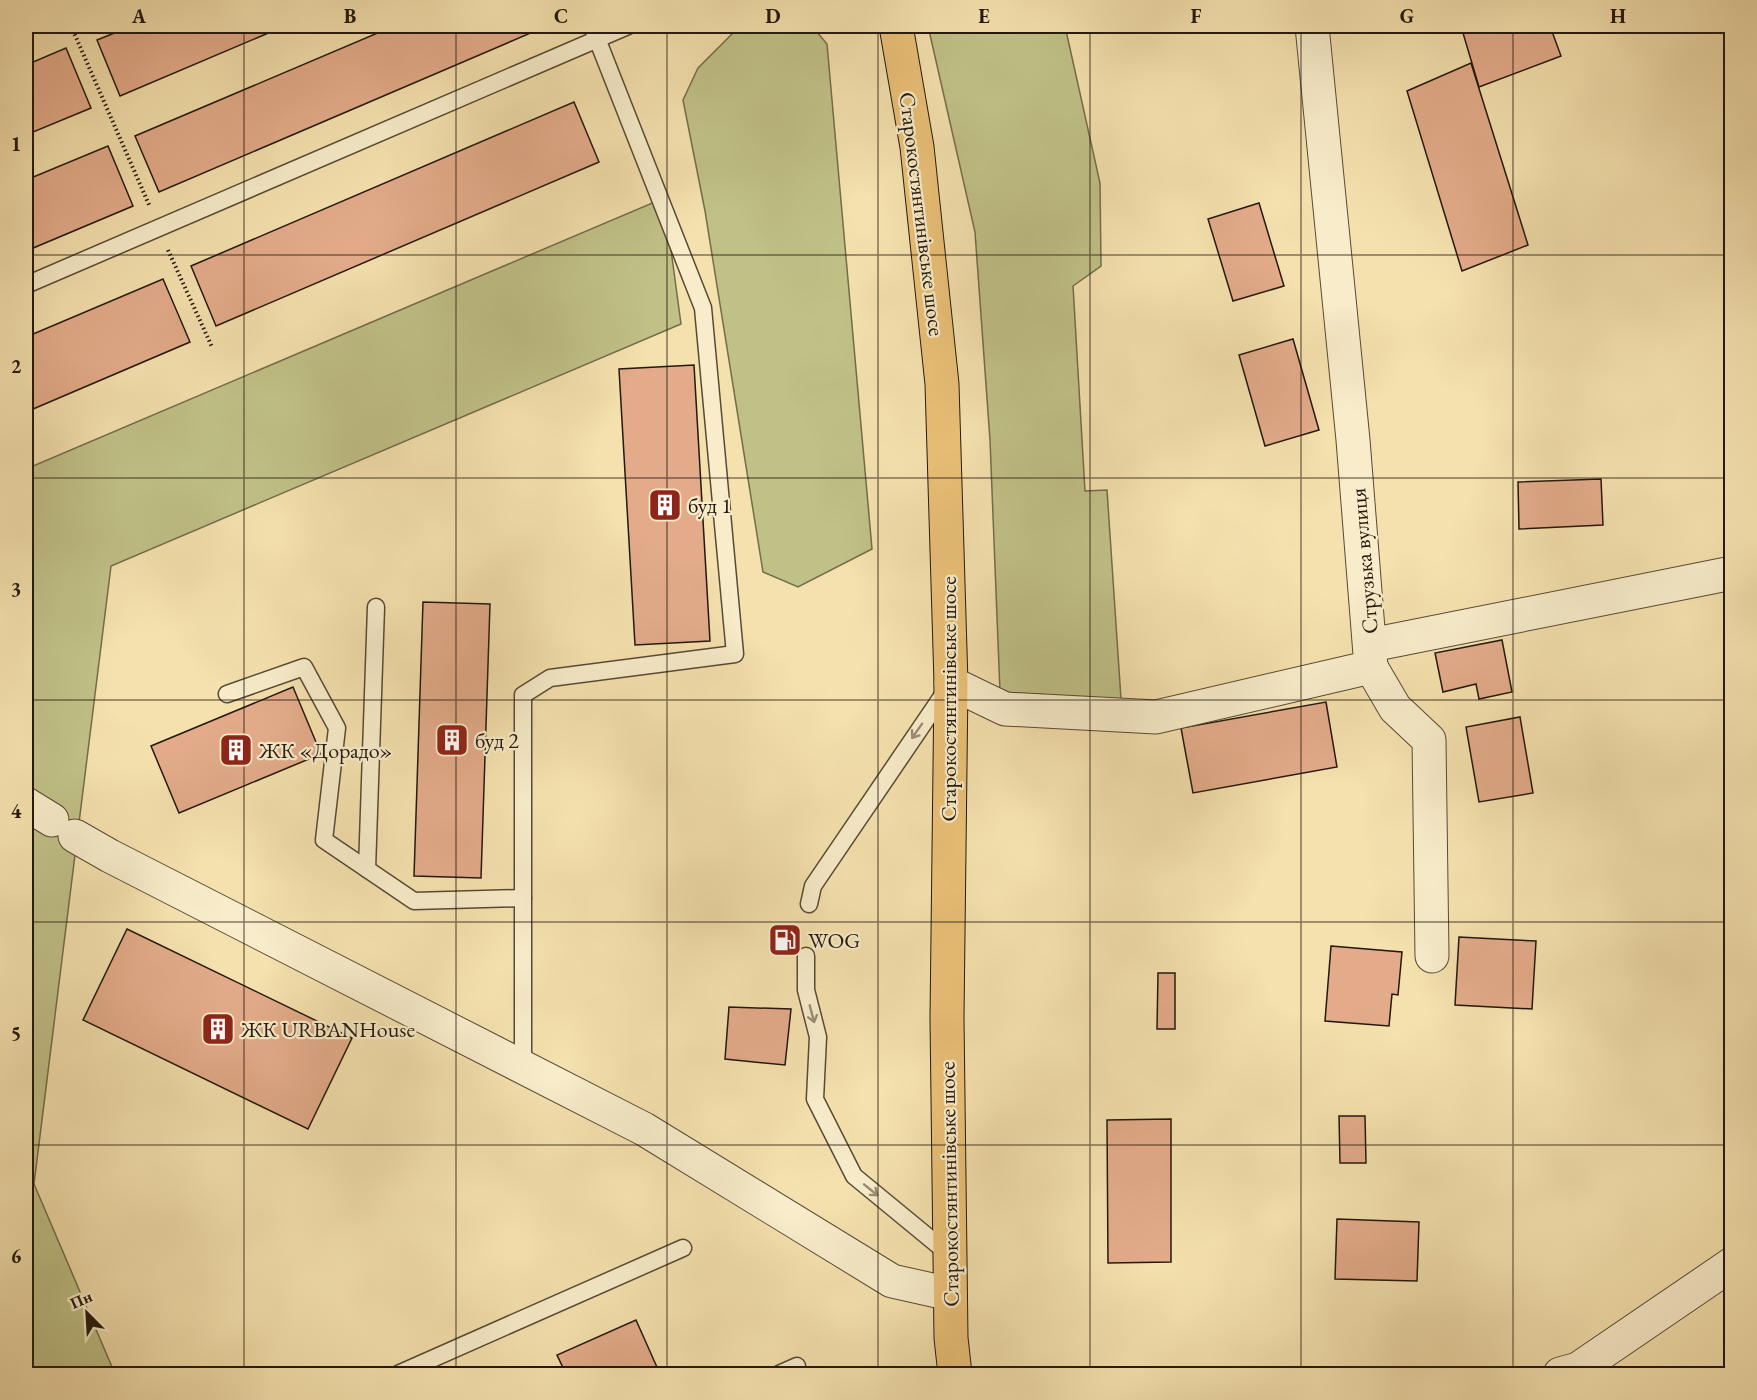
<svg xmlns="http://www.w3.org/2000/svg" width="1757" height="1400" font-family="'EB Garamond',serif">
<style>
.green{fill:#c0c187;stroke:#726c4a;stroke-width:1.5}
.building{fill:#e3ab8a;stroke:#23180d;stroke-width:1.5}
.lines{fill:none;stroke-linecap:round;stroke-linejoin:round}
.service-casing{stroke:#574a35;stroke-width:19}
.minor-casing{stroke:#574a35;stroke-width:35}
.primary-casing{stroke:#23180d;stroke-width:35}
.path{stroke:#23180d;stroke-width:4;stroke-dasharray:1.5 3;stroke-linecap:butt}
.service{stroke:#f8ecca;stroke-width:16}
.minor{stroke:#f8ecca;stroke-width:33}
.primary{stroke:#eac077;stroke-width:33}
.oneway{stroke:#988d75}
.grid{fill:none;stroke:#23180d;stroke-width:1.5;stroke-opacity:0.55}
.labels{text-anchor:middle;dominant-baseline:central;stroke-width:4.5;stroke-linejoin:round;paint-order:stroke}
.street-label{font-size:22px;fill:#23180d;stroke:#f8ecca}
.poi-label{font-size:22px;fill:#23180d;stroke:#f8ecca;text-anchor:start}
.neatline{fill:none;stroke:#23180d;stroke-width:2}
.grid-label{font-size:20px;text-anchor:middle;font-weight:bold;fill:#23180d}
</style>
<rect width="100%" height="100%" fill="#f4e1ae"/>
<filter id="stains"><feTurbulence type="fractalNoise" baseFrequency=".00333" numOctaves="4"/><feColorMatrix values="0 0 0 0 .2 0 0 0 0 .09 0 0 0 0 .02 0 0 0 .5 -.17"/></filter>
<radialGradient id="worn" r=".72"><stop offset=".6" stop-color="#630" stop-opacity="0"/><stop offset="1" stop-color="#630" stop-opacity=".3"/></radialGradient>
<g class="green">
<path d="M740,26H812L827,44L872,549L798,587L763,572L705,211L683,100L698,68Z"/>
<path d="M928,26H1065L1100,183L1101,266L1073,286L1085,491L1107,490L1121,699L1000,692L990,440L975,232Z"/>
<path d="M664,198L681,324L111,566L34,1184L115,1374H26V469Z"/>
</g>
<g class="building">
<path d="M132,26H285L120,96L97,40Z"/>
<path d="M394,26H538L540,29L159,192L135,136Z"/>
<path d="M1482,26H1550L1561,56L1479,87L1463,33Z"/>
<path d="M66,48L91,108L26,135V65Z"/>
<path d="M1471,63L1528,245L1462,271L1407,91Z"/>
<path d="M574,102L599,162L216,326L191,266Z"/>
<path d="M108,146L133,206L26,251V180Z"/>
<path d="M1259,203L1284,286L1233,301L1208,219Z"/>
<path d="M163,279L190,342L26,412V337Z"/>
<path d="M1293,339L1319,430L1265,446L1239,355Z"/>
<path d="M694,365L710,641L635,645L619,369Z"/>
<path d="M1601,479L1603,525L1519,529L1518,482Z"/>
<path d="M423,602L490,604L481,878L414,876Z"/>
<path d="M1502,640L1512,692L1479,699L1476,684L1443,692L1435,653Z"/>
<path d="M293,687L321,754L179,813L151,746Z"/>
<path d="M1326,702L1337,767L1193,793L1181,728Z"/>
<path d="M1520,717L1533,793L1479,802L1466,727Z"/>
<path d="M127,929L352,1038L308,1129L83,1020Z"/>
<path d="M1459,937L1536,941L1532,1009L1455,1005Z"/>
<path d="M1331,946L1402,952L1398,995L1392,994L1389,1026L1325,1021Z"/>
<path d="M1158,973H1175V1029H1157Z"/>
<path d="M729,1007L791,1009L785,1065L725,1059Z"/>
<path d="M1339,1116H1365L1366,1163H1340Z"/>
<path d="M1171,1119V1262L1108,1263L1107,1120Z"/>
<path d="M1337,1219L1419,1222L1417,1281L1335,1279Z"/>
<path d="M636,1320L660,1374H566L557,1355Z"/>
</g>
<g class="lines">
<defs>
<g id="service">
<path d="M26,285L628,26"/>
<path d="M227,694L304,667L337,728L324,840L414,901L523,898"/>
<path d="M367,869L376,607"/>
<path d="M809,904L813,886L947,689"/>
<path d="M806,956V990L818,1037L815,1099L854,1176L950,1255"/>
<path d="M523,1069V695L550,678L735,654L703,308L592,26"/>
<path d="M398,1374L683,1248"/>
<path d="M779,1374L797,1366"/>
</g>
<g id="minor">
<path d="M1371,645L1732,573"/>
<path d="M1371,667L1395,708L1429,740L1432,956"/>
<path d="M951,683L1005,709L1156,717L1371,667L1353,440L1312,26"/>
<path d="M26,804L52,820"/>
<path d="M75,836L110,856L644,1129L892,1281L950,1294"/>
<path d="M1560,1374L1578,1369L1732,1264"/>
</g>
<path id="primary" d="M896,26L917,147L942,384L951,683L947,1018L951,1338L955,1374"/>
</defs>
<use href="#service" class="service-casing"/>
<use href="#minor" class="minor-casing"/>
<use href="#primary" class="primary-casing"/>
<g class="path">
<path d="M71,26L150,207"/>
<path d="M168,250L212,347"/>
</g>
<use href="#service" class="service"/>
<use href="#minor" class="minor"/>
<use href="#primary" class="primary"/>
</g>
<defs><path id="oneway-shaft" d="M-6 0H5M1.5-3L5.5 0L1.5 3" fill="none" stroke-width="1.6" stroke-linecap="round" stroke-linejoin="round" transform="scale(1.5)"/></defs>
<g class="oneway">
<use href="#oneway-shaft" transform="translate(917 731) rotate(125)"/>
<use href="#oneway-shaft" transform="translate(812 1014) rotate(75)"/>
<use href="#oneway-shaft" transform="translate(871 1190) rotate(39)"/>
</g>
<path class="grid" d="M244,26V1374M456,26V1374M667,26V1374M878,26V1374M1090,26V1374M1301,26V1374M1513,26V1374M26,255H1732M26,478H1732M26,700H1732M26,922H1732M26,1145H1732"/>
<defs>
<symbol id="building-square" viewBox="-11 -11 22 22"><rect x="-9" y="-9" width="18" height="18" rx="4" fill="#8f2418" stroke="#f8ecca"/><path d="M-4-6H4V6H1V3H-1V6H-4ZM-2.5-4.3h1.7v1.8h-1.7ZM.8-4.3h1.7v1.8H.8ZM-2.5-1h1.7V.8h-1.7ZM.8-1h1.7V.8H.8Z" fill="#fff"/></symbol>
<symbol id="fuel-square" viewBox="-11 -11 22 22"><rect x="-9" y="-9" width="18" height="18" rx="4" fill="#8f2418" stroke="#f8ecca"/><path d="M-5.5-6h7V0h2V4h1.3V-2.5L3-4.5l.8-.8L6-3V5H2.5V1h-1V6h-7ZM-4.2-4.7v3.2H.2V-4.7Z" fill="#fff"/></symbol>
</defs>
<g fill-rule="evenodd">
<use href="#building-square" x="646" y="486" width="38" height="38"/>
<use href="#building-square" x="433" y="721" width="38" height="38"/>
<use href="#building-square" x="217" y="731" width="38" height="38"/>
<use href="#fuel-square" x="766" y="921" width="38" height="38"/>
<use href="#building-square" x="199" y="1010" width="38" height="38"/>
</g>
<g class="labels">
<g class="street-label">
<text transform="translate(922 214) rotate(83)">Старокостянтинівське шосе</text>
<text transform="translate(1364 561) rotate(-95)">Струзька вулиця</text>
<text transform="translate(948 699) rotate(-90)">Старокостянтинівське шосе</text>
<text transform="translate(949 1184) rotate(-91)">Старокостянтинівське шосе</text>
</g>
<g class="poi-label">
<text x="688" y="505">буд 1</text>
<text x="475" y="740">буд 2</text>
<text x="259" y="750">ЖК «Дорадо»</text>
<text x="808" y="940">WOG</text>
<text x="241" y="1029">ЖК URBANHouse</text>
</g>
</g>
<rect width="1757" height="1400" fill="none" stroke="#f4e1ae" stroke-width="66"/>
<g transform="translate(87 1313) rotate(336)" stroke="#f8ecca" stroke-width="4.5" paint-order="stroke">
<path d="M0-4.5L10 22L0 15L-10 22Z" fill="#23180d"/>
<text y="-9" font-size="16" font-weight="bold" text-anchor="middle" fill="#23180d">Пн</text>
</g>
<rect x="33" y="33" width="1691" height="1334" class="neatline"/>
<g class="grid-label">
<text x="139" y="23">A</text>
<text x="350" y="23">B</text>
<text x="561" y="23">C</text>
<text x="773" y="23">D</text>
<text x="984" y="23">E</text>
<text x="1196" y="23">F</text>
<text x="1407" y="23">G</text>
<text x="1618" y="23">H</text>
<text x="16" y="151">1</text>
<text x="16" y="373">2</text>
<text x="16" y="596">3</text>
<text x="16" y="818">4</text>
<text x="16" y="1040">5</text>
<text x="16" y="1263">6</text>
</g>
<rect width="100%" height="100%" filter="url(#stains)"/>
<rect width="100%" height="100%" fill="url(#worn)"/>
</svg>
